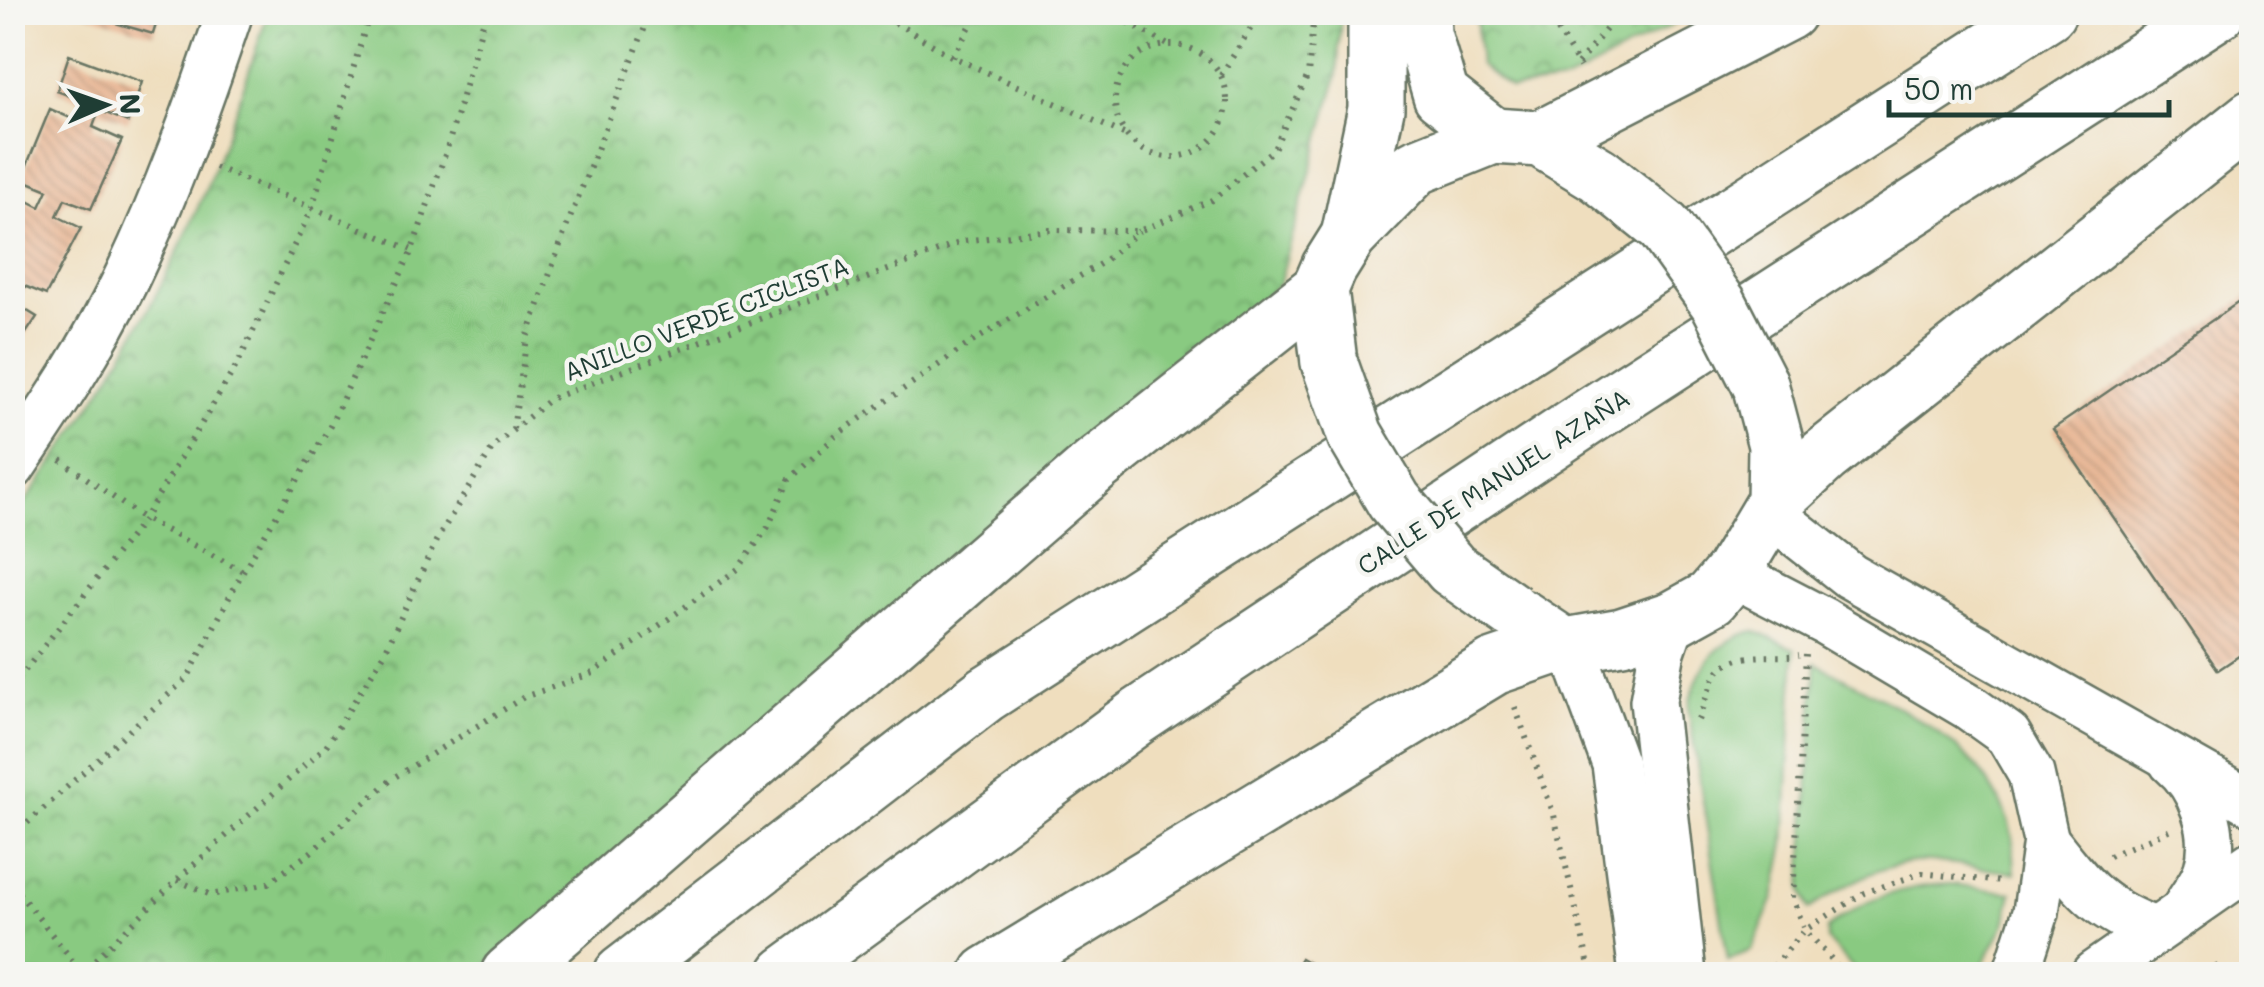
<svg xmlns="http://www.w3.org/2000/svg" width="2264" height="987" font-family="Mali,sans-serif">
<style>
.grass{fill:#89ca81;stroke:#54845a;stroke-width:2.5}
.park{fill:url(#park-crowns);stroke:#54845a;stroke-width:2.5}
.building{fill:url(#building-back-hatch)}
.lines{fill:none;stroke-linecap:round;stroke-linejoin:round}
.minor-casing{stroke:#687564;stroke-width:50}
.tertiary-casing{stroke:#687564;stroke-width:60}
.motorway-casing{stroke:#687564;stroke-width:60}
.path{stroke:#687564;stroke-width:6;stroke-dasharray:2.5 8;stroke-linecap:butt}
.minor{stroke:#fff;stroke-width:45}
.tertiary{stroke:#fff;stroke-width:55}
.motorway{stroke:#fff;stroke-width:55}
.tertiary-bridge-casing{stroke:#687564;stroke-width:60;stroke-linecap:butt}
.tertiary-bridge{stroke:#fff;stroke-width:55}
.labels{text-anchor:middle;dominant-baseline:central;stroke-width:9;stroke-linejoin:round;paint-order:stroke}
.street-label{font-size:25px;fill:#1f3d34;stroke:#f6f6f2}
</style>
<defs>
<pattern id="park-crowns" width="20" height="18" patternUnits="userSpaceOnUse" patternTransform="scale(2.5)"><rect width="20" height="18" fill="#89ca81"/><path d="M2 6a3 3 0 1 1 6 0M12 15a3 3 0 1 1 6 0" fill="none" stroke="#6fa56a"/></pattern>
<pattern id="building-back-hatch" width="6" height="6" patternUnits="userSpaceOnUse" patternTransform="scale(2.5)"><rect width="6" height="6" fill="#e8b491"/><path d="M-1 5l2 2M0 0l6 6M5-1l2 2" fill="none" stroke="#bb9477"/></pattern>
</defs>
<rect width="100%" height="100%" fill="#f6f6f2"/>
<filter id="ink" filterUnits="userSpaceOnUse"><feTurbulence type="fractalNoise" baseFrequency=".01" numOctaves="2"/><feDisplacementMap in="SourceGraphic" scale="20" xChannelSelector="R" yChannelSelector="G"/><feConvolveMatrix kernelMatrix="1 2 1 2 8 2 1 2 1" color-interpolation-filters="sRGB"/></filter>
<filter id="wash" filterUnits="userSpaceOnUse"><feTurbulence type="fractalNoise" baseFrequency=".0048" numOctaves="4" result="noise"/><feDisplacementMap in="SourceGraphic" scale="40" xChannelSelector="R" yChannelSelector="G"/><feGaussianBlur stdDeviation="2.25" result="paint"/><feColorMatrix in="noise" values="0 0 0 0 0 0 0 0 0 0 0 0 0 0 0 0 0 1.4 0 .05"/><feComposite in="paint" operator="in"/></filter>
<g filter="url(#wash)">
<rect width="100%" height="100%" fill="#efdebe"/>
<g class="grass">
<path d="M1754,631L1795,649L1785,844L1774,898L1752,950L1728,960L1688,707C1698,669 1714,641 1754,631Z"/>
<path d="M1816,663C1890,705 1991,742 2012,835C2014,847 2014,860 2015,873C1983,869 1946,860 1914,862C1875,866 1841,888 1809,909L1802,888Z"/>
<path d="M1951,884L2012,893L2005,924L1978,974H1859L1827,940V929C1863,898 1903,886 1951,884Z"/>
</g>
<g class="park">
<path d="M268,13H1341L1337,77L1279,284L476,974H13L12,520C93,412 167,290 216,164C235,114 252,63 268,13Z"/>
<path d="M1476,13V12L1695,13L1565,82L1511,89L1480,65Z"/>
</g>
<g id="blocks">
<g class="building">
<path d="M78,12H160L153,34Z"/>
<path d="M69,55L142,82L128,122L99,110L93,127L122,140L91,209L65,199L57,216L81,228L46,295L25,286L16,304L37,317L12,354V193L40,207L48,190L21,179L50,109L75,120L83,101L57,91Z"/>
<path d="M2252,293V647L2218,670L2053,429Z"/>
<path d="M1301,958L1329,974H1291Z"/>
</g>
</g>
</g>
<g filter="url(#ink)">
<use href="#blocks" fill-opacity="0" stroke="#687564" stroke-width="2.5"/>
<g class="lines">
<defs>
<g id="minor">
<path d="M12,467C52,408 93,347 124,283C166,196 199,104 230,12"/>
<path d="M1770,513L1850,576L2252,803"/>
<path d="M1732,573L1824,621L1969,707L2008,735L2031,774L2046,841L2036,912L2016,974"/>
<path d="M1673,619L1662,651L1653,701L1683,974"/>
<path d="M1571,645L1615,764L1642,974"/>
<path d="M2172,762C2201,786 2218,832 2207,869C2203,883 2191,897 2184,910"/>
<path d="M2046,841C2084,888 2096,908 2154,930"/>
<path d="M2094,974L2252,864"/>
</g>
<g id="tertiary">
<path d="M1422,12L1423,34L1441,95L1493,136"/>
<path d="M1349,236L1376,109V12"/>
<path d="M1329,362L1320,289L1329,268L1349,236L1416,167L1493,136L1540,139L1599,175"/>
<path d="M1522,618L1561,644L1571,645L1622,636L1673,619L1711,598L1732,573L1775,501L1776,445L1760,384"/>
</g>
<g id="motorway">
<path d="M1540,139L1788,12"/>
<path d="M1775,501L1824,456L2252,118"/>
<path d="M509,974L1095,466L1320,289"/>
<path d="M622,974L986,694L2048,12"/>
<path d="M786,974L1137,717L1587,418L2217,12"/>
<path d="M988,974L1494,667L1561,644"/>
</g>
</defs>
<use href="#minor" class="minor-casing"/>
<use href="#tertiary" class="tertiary-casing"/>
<use href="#motorway" class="motorway-casing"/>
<g class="path">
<path d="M877,12L953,57L1126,135"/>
<path d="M1110,12L1168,45"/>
<path d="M1547,12L1580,67"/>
<circle cx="1171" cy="101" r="56"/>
<path d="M953,57L978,12"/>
<path d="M1578,64L1620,12"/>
<path d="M1221,75L1261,12"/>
<path d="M215,167L412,250"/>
<path d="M513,429L527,338L565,231L651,12"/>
<path d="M61,460L144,519L243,571"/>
<path d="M1806,654L1793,898L1805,930L1845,974"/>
<path d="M12,687L144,519L238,363L312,208L370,12"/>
<path d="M1515,707L1554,815L1591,974"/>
<path d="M1698,720C1704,706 1708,688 1716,675C1732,649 1773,659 1799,655"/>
<path d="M12,837L188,677L243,571L330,426L412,250L447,149L486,12"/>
<path d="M2109,856L2171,829"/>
<path d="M177,880L211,895L268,883L311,852L393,778L524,697L593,673L738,569L768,527L789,480L838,434L969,344L1103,262L1139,231"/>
<path d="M12,885L82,972"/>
<path d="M2214,965L2220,974"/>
<path d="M80,974L177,880L326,746L384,654L436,541L494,446L550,399L964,241L1050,230L1139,231L1212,200L1274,149L1308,75L1314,12"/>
<path d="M1767,974L1805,930L1864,893L1922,873L2001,882"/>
</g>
<use href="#minor" class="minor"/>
<use href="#tertiary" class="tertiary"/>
<use href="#motorway" class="motorway"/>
<defs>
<g id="tertiary-bridge">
<path d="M1599,175L1664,227L1719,304L1760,384"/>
<path d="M1329,362L1355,435L1394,501L1452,569L1512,611"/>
</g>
</defs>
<use href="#tertiary-bridge" class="tertiary-bridge-casing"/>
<use href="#tertiary-bridge" class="tertiary-bridge"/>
</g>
</g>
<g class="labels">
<g class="street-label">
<text transform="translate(706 318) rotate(-21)">ANILLO VERDE CICLISTA</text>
<text transform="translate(1493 481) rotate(-33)">CALLE DE MANUEL AZAÑA</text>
</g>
</g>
<rect width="2264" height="987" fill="none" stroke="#f6f6f2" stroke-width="50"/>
<g transform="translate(105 105) rotate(88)" stroke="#f6f6f2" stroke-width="8" paint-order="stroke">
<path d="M0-8L18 38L0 25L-18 38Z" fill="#1f3d34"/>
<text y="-15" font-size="28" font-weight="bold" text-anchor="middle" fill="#1f3d34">N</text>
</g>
<path d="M1889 100v15h280v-15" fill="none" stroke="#1f3d34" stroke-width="5"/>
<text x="1904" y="100" font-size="30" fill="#1f3d34" stroke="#f6f6f2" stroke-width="8" paint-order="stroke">50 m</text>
</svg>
